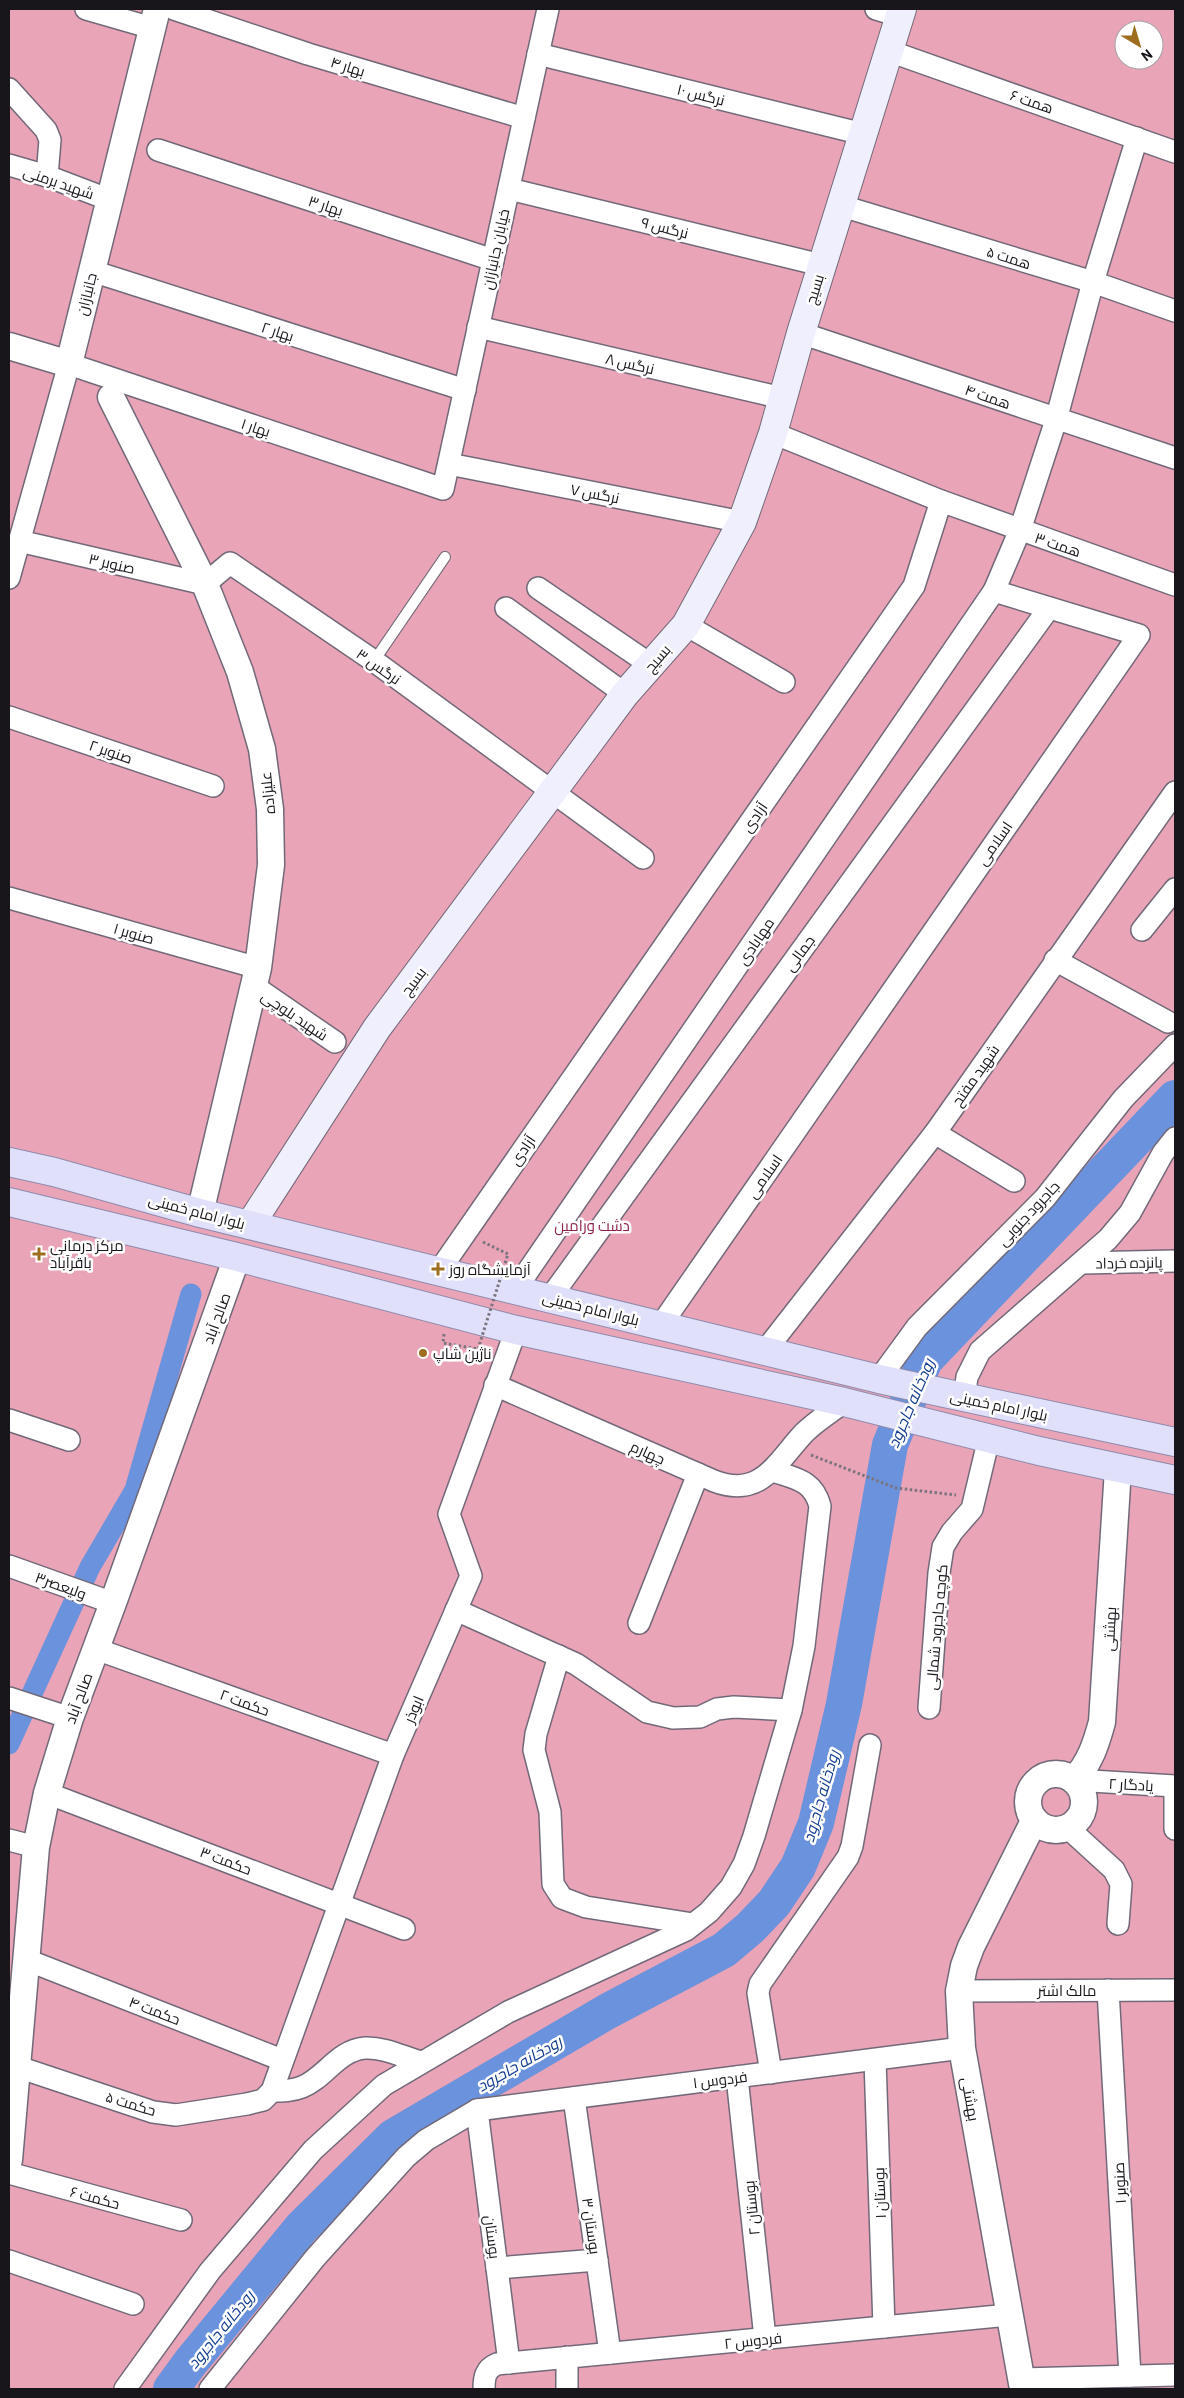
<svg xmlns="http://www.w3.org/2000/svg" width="1184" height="2398" font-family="Barlow,Cairo,sans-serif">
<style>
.green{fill:#eaa4b8;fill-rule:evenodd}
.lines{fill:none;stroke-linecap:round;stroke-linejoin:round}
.canal{stroke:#6b92dc;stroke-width:21}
.river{stroke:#6b92dc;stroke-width:36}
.service-casing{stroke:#726978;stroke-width:12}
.minor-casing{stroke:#726978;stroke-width:24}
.tertiary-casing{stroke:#726978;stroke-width:29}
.secondary-casing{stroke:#726978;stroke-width:30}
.primary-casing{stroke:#8e8bab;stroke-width:30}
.path{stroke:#7a747f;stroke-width:3;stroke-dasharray:2.5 2.5;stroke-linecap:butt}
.service{stroke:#fff;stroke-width:10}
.minor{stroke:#fff;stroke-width:21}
.tertiary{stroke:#fff;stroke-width:26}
.secondary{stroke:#f0effd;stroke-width:28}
.primary{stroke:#e1e0fb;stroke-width:28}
.path-bridge{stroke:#7a747f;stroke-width:3;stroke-dasharray:2.5 2.5;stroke-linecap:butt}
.poi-dot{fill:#9d6d20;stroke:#fff;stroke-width:2}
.labels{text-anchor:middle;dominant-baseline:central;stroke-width:5;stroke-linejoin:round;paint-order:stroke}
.street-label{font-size:15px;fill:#18151b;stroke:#fff}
.park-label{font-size:15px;fill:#8d204d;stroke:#fff}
.poi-label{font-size:15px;fill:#18151b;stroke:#fff;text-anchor:start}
.water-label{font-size:16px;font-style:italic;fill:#123c91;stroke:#fff}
</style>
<rect width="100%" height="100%" fill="#ebe1f2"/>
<path class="green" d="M9,9H1175V2389H9ZM1124,30H1154V60H1124Z"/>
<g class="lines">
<path class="canal" d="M9,1744L90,1567L135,1490L191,1294"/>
<path class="river" d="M171,2389L190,2363L302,2227L393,2137L608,2011L724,1950L750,1928L774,1903L798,1867L816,1823L844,1704L890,1445L925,1360L1175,1098"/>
<defs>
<path id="service" d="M374,661L445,557"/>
<g id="minor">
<path d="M86,9L152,28"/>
<path d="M174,9L308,54L524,118"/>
<path d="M876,9L899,16"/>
<path d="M889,51L1175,152"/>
<path d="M538,54L863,134"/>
<path d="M9,89L46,130L50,140L47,176"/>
<path d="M158,150L493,260"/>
<path d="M9,165L47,176L110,200"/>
<path d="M509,189L821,265"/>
<path d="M842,206L1093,282L1175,311"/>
<path d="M92,271L465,390"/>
<path d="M478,327L782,398"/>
<path d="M801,333L1175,458"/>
<path d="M449,464L742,522"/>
<path d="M941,501L1175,585"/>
<path d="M19,541L205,584L230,563L374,661L643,858"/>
<path d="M9,578L69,364L443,489L548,9"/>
<path d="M538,588L651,665"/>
<path d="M506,608L625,694"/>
<path d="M686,625L784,682"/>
<path d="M9,717L213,786"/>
<path d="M9,898L258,968"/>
<path d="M1142,930L1175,889"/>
<path d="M1055,960L1168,1022"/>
<path d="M255,987L335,1042"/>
<path d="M935,1133L1014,1181"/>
<path d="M1082,1263L1175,1261"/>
<path d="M439,1271L914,586L941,501L773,433"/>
<path d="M515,1290L994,591"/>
<path d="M550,1298L1049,608"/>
<path d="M661,1325L1139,635L994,591L1020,530L1056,420L1093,282L1137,138"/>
<path d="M765,1351L935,1133L1175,792"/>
<path d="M879,1379L917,1327L1045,1198L1123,1099L1175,1045"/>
<path d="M495,1385L714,1481C761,1499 776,1463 804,1433C816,1421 831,1412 844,1402"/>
<path d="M964,1398L967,1377L980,1351L1108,1239L1130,1213L1163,1153L1175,1138"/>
<path d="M9,1420L69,1440"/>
<path d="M9,1566L113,1603"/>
<path d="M456,1610L576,1664L647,1712L673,1718L700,1717L717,1709L734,1707L791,1710"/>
<path d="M639,1623L698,1474"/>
<path d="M96,1649L393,1755"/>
<path d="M559,1656L536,1734L534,1750L550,1812L553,1884L562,1898L586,1907L693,1924"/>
<path d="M9,1698L70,1718"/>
<path d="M929,1708L939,1573L943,1547L952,1532L972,1509L989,1438"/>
<path d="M1074,1780L1175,1786V1829"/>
<path d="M47,1793L404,1929"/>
<path d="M1068,1828L1114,1870L1121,1884L1118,1924"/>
<path d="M9,1840L36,1847"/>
<path d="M27,1960L282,2060"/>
<path d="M1108,1990L1130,2376"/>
<path d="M959,1991L1175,1990"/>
<path d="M875,2060L884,2327"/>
<path d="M18,2067L153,2112L176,2115L247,2104L263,2100L272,2091L393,1755L471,1576L449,1514L516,1330"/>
<path d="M771,2073L758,1993L760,1984L848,1857L852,1846L870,1745"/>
<path d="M737,2077L765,2338"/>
<path d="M272,2091C283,2091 292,2091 302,2087C325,2078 338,2050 365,2048C384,2047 403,2057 421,2062"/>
<path d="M574,2098L610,2353"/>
<path d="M477,2110L509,2363"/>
<path d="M9,2173L181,2220"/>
<path d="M9,2261L133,2304"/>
<path d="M497,2268L597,2260"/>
<path d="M567,2357V2389"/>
<path d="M1021,2379L1175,2375"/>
<path d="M125,2389L210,2271L313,2150L384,2085L508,2012L686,1930L709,1912L731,1887L744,1864L754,1836L791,1710L804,1646L820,1506C813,1480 796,1479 773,1471"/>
<path d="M210,2389L315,2258L406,2157L426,2140L477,2110L962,2048"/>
<path d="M484,2389C484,2378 485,2369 497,2364L1009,2315"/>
</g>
<g id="tertiary">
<path d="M9,346L69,364L157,9"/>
<path d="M111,397L205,584L240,672L262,749L270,809L271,865L258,968L200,1213"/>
<circle cx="1056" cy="1802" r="28"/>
<path d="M1074,1780C1090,1763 1096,1744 1102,1722L1118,1469"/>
<path d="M9,2160L36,1847L47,1793L70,1718L113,1603L237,1257"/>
<path d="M1023,2389L962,2048L959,1991L964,1966L971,1947L1034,1821"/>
</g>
<path id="secondary" d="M250,1225L377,1028L625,694L686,625L742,522L773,433L801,333L902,9"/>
<g id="primary">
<path d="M9,1162L54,1172L200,1213L879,1379L1175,1442"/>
<path d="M9,1202L237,1257L516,1330L844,1402L1039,1451L1175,1480"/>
</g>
</defs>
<use href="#service" class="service-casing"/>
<use href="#minor" class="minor-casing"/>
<use href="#tertiary" class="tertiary-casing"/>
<use href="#secondary" class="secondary-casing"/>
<use href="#primary" class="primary-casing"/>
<g class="path">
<path d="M483,1242L508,1254"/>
<path d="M444,1334L443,1343L478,1349"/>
<path d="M811,1455L896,1488L956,1495"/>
</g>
<use href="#service" class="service"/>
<use href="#minor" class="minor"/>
<use href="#tertiary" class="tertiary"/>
<use href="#secondary" class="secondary"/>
<use href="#primary" class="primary"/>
<path class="path-bridge" d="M478,1349L508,1254"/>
</g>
<g class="poi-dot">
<path d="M36.5 1246.5h5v5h5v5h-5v5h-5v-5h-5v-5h5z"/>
<path d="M435.5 1261.5h5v5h5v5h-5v5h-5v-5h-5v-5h5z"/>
<circle cx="423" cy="1353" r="5"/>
</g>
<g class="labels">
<g class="street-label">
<text transform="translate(348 66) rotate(17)">بهار ۴</text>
<text transform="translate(701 94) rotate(14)">نرگس ۱۰</text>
<text transform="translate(1032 101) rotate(19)">همت ۶</text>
<text transform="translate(59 182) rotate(19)">شهید برمنی</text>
<text transform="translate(326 205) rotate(18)">بهار ۳</text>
<text transform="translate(665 227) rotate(14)">نرگس ۹</text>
<text transform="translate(495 249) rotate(-78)">خیابان جانبازان</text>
<text transform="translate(1009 257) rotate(17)">همت ۵</text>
<text transform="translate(814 289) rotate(-73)">بسیج</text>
<text transform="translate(86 294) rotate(-76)">جانبازان</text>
<text transform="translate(278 331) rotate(18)">بهار ۲</text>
<text transform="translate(630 363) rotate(13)">نرگس ۸</text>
<text transform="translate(988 396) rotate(19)">همت ۴</text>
<text transform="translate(256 427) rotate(18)">بهار ۱</text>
<text transform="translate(595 493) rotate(11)">نرگس ۷</text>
<text transform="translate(1058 544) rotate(19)">همت ۳</text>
<text transform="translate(112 563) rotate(13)">صنوبر ۳</text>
<text transform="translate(657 658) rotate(-49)">بسیج</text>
<text transform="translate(379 666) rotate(35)">نرگس ۳</text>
<text transform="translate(111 751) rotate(19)">صنوبر ۲</text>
<text transform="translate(267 793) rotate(-96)">علیزاده</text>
<text transform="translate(754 817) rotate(-55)">آزادی</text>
<text transform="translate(994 843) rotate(-55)">اسلامی</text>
<text transform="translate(134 933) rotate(16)">صنوبر ۱</text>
<text transform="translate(755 941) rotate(-56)">مهابادی</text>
<text transform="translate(799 953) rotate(-54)">جمالی</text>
<text transform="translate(413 981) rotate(-53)">بسیج</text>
<text transform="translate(295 1015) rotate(34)">شهید بلوچی</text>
<text transform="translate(975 1075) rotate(-55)">شهید مفتح</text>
<text transform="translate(522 1150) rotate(-55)">آزادی</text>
<text transform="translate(764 1176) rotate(-55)">اسلامی</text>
<text transform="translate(197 1211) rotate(15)">بلوار امام خمینی</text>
<text transform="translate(1028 1213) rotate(-47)">جاجرود جنوبی</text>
<text transform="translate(1129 1262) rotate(-1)">پانزده خرداد</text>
<text transform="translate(591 1308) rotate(14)">بلوار امام خمینی</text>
<text transform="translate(216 1318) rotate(-70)">صالح آباد</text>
<text transform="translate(999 1405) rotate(12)">بلوار امام خمینی</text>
<text transform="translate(648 1452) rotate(24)">چهارم</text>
<text transform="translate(61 1585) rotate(20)">ولیعصر۳</text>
<text transform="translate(936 1627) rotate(-85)">کوچه جاجرود شمالی</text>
<text transform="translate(1109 1629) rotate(-87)">بهشتی</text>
<text transform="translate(78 1698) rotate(-70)">صالح آباد</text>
<text transform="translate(245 1702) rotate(20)">حکمت ۲</text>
<text transform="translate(413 1709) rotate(-67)">ابوذر</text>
<text transform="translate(1131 1784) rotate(3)">یادگار ۲</text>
<text transform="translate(226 1860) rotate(21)">حکمت ۳</text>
<text x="1067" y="1990">مالک اشتر</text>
<text transform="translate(155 2010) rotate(21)">حکمت ۴</text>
<text transform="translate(720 2079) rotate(-7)">فردوس ۱</text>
<text transform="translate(971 2099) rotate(80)">بهشتی</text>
<text transform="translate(131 2103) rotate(17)">حکمت ۵</text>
<text transform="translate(1119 2183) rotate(-93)">صنوبر ۱</text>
<text transform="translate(879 2193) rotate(-92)">بوستان ۱</text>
<text transform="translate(95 2197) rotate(15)">حکمت ۶</text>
<text transform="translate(751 2208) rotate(-96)">بوستان ۲</text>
<text transform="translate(592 2226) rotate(82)">بوستان ۳</text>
<text transform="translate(493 2237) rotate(83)">بوستان</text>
<text transform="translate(753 2340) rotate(-6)">فردوس ۲</text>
</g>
<g class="park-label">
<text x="592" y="1225">دشت ورامین</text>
</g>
<g class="poi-label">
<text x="50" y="1245">مرکز درمانی<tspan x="50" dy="17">باقرآباد</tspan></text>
<text x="449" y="1269">آزمایشگاه روز</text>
<text x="433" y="1353">ناژین شاپ</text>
</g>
<g class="water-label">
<text transform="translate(910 1403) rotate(-67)">رودخانه جاجرود</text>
<text transform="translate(820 1796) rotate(-74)">رودخانه جاجرود</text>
<text transform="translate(519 2063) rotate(-30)">رودخانه جاجرود</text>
<text transform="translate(220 2329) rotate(-51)">رودخانه جاجرود</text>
</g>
</g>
<rect width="1184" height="2398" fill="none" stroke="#18151b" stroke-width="20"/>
<g transform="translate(1139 45) rotate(142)"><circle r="24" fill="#ffffff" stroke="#a3a1a4"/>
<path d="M0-4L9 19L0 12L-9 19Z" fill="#9d6d20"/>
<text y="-8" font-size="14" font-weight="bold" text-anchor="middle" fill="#18151b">N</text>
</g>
</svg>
